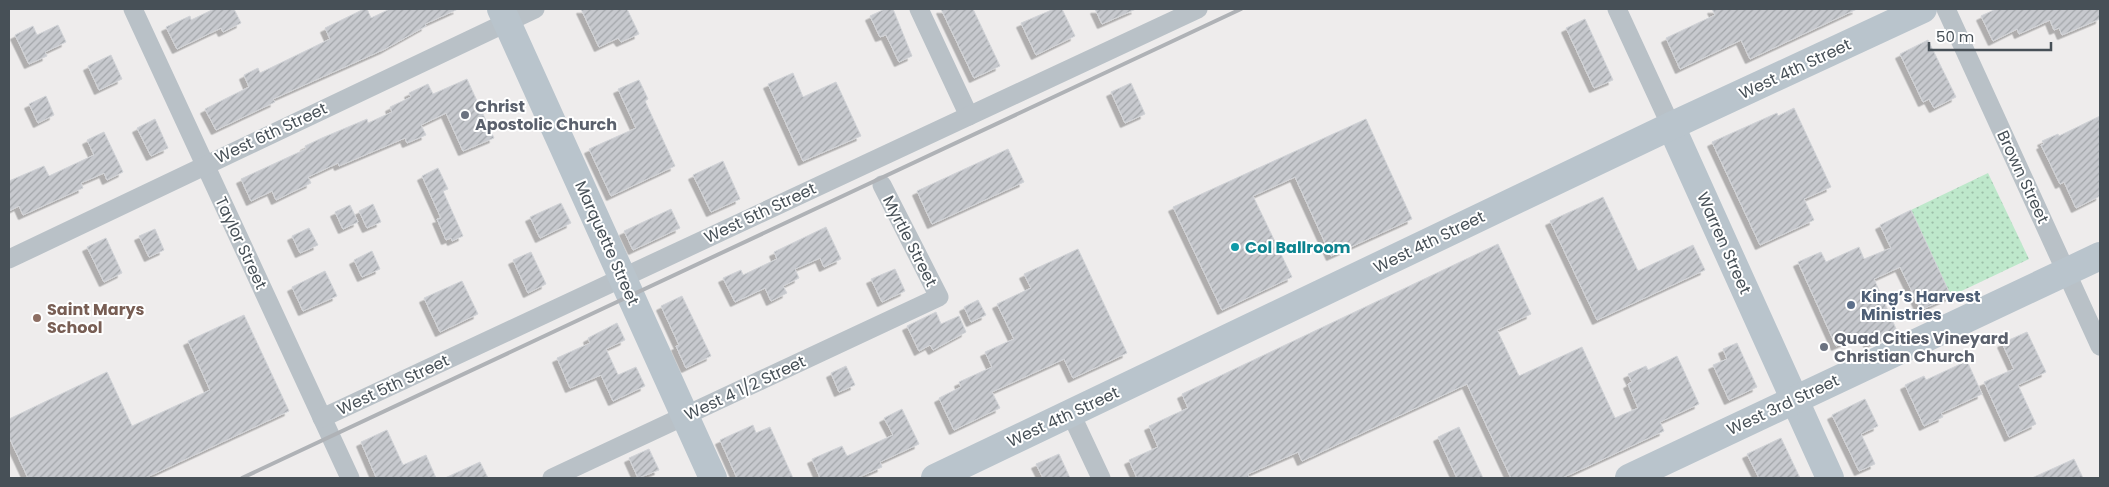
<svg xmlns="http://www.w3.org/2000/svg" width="2109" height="487" font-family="Poppins,sans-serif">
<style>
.grass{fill:url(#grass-dots)}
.building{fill:url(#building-hatch);stroke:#d1d3d7;filter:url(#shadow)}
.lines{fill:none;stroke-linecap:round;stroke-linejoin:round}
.street{stroke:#b9c1c7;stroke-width:19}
.secondary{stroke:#b9c4cc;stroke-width:28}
.rail{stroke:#afb2b6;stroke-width:4}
.worship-dot{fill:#6b7280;stroke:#fff;stroke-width:2}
.culture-dot{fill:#0f9aa8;stroke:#fff;stroke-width:2}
.service-dot{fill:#5c6f8a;stroke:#fff;stroke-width:2}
.education-dot{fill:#8d6e63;stroke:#fff;stroke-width:2}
.labels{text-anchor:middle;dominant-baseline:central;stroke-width:4;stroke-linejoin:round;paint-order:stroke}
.street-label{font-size:16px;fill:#475057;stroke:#fff}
.worship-label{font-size:16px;font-weight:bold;fill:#5b616d;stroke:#fff;text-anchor:start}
.culture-label{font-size:16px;font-weight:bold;fill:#0d838f;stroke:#fff;text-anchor:start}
.service-label{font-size:16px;font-weight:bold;fill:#4e5e75;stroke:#fff;text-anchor:start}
.education-label{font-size:16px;font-weight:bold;fill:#785e54;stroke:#fff;text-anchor:start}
</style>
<defs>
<pattern id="grass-dots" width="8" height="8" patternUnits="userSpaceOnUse" patternTransform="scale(1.25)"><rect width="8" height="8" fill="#bee8cb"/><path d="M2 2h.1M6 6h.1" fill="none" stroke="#9cbea8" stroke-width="1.8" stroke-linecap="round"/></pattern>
<pattern id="building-hatch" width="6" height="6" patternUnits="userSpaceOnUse" patternTransform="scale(1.25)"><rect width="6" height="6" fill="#c7c9ce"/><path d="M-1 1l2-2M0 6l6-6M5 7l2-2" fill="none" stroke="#a3a6aa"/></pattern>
<filter id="shadow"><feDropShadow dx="-4.5" dy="4.5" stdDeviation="0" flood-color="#0004"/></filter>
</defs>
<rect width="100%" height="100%" fill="#eeecec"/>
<path class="grass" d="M1988,173L2029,259L1951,296L1911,210Z"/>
<g class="building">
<path d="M214,9H234L241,23L223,32L221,28L177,49L166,27L190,16L191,20Z"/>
<path d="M364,9H367L371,18L390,9H458L425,24L426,26L385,49L273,99L275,102L216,130L205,109L249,87L244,75L258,68L260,73L330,39L325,28Z"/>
<path d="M581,9H627L639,34L621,42L618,38L599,47Z"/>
<path d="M885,9H893L912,56L899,62L886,35L880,37L870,16Z"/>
<path d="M941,9H973L1000,66L974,78Z"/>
<path d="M1054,9H1062L1075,36L1036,55L1021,23Z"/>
<path d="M1095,9H1136L1102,24Z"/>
<path d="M1712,9H1857L1750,59L1741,40L1680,69L1666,38L1715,15Z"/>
<path d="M1996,9H2100V19L2062,35L2059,28L2054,30L2050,20L2019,34L2017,29L1993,41L1981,16Z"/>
<path d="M1585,19L1613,80L1594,88L1566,28Z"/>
<path d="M58,25L66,42L45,52L47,56L29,64L15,35L33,26L37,35Z"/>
<path d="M1928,40L1956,97L1934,108L1929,99L1923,102L1900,54Z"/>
<path d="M111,55L122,79L99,90L88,66Z"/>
<path d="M793,73L803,97L836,82L861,136L803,161L768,84Z"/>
<path d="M467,79L494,138L463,151L446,113L421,125L426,135L407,143L405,138L339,166L338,163L308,177L311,183L276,200L272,191L251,201L241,179L306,149L305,146L322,138L367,119L368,123L392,112L390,107L411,97L409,93L428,84L433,94Z"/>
<path d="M639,80L648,99L645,101L675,166L611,196L589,149L636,128L618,89Z"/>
<path d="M1131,83L1145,114L1125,123L1111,92Z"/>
<path d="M46,96L54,115L38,123L29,104Z"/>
<path d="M1794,108L1831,187L1804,199L1814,220L1760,245L1712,142L1777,113L1778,116Z"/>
<path d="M2100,116V196L2076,208L2064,182L2060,184L2041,145L2044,144L2042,141L2058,134L2059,136Z"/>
<path d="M155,119L168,148L151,156L137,128Z"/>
<path d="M1366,119L1412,219L1331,256L1295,177L1253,196L1292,277L1222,310L1173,207Z"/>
<path d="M104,132L123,172L107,180L104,173L81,183L83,188L23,215L19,206L9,211V181L44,166L49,176L94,155L87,140Z"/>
<path d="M1008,149L1024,182L932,224L917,191Z"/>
<path d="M723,161L740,199L711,212L693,175Z"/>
<path d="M438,168L448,189L443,191L463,236L452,241L451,238L446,240L437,219L441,218L422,176Z"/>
<path d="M1603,197L1638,271L1693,245L1705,270L1597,320L1550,221Z"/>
<path d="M561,203L571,223L540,238L530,217Z"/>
<path d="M373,204L381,222L367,228L359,211Z"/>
<path d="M350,205L358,222L343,229L335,212Z"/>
<path d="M671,209L680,228L633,250L624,231Z"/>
<path d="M1911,210L1951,296L1921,310L1900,267L1874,279L1897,331L1869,344L1864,333L1836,346L1798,262L1821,252L1826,262L1859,247L1864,259L1891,248L1880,225Z"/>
<path d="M826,227L841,259L824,267L820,258L795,269L799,278L783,286L787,293L771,301L765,288L735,302L723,278L741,270L743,275L777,259L774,252Z"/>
<path d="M309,228L318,245L300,253L292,236Z"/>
<path d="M155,229L164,250L149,257L139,236Z"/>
<path d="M106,238L122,273L104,282L87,247Z"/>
<path d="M1498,244L1531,314L1497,330L1519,376L1582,347L1615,418L1638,408L1628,384L1632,382L1628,374L1646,366L1648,370L1677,356L1699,404L1660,422L1664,431L1562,478H1511L1467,384L1302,461L1298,452L1248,474L1249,478H1137L1129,460L1158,447L1149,426L1188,408L1182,394Z"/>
<path d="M1078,249L1127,353L1073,378L1064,359L992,392L1000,408L954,430L939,398L961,387L959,382L992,367L985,352L1014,339L997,304L1031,288L1024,274Z"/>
<path d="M372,251L380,269L362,277L354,260Z"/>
<path d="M531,252L546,284L528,293L513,260Z"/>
<path d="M895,269L905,291L882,302L871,279Z"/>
<path d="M325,271L337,296L303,311L292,287Z"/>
<path d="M462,281L478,314L440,332L424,298Z"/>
<path d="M682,296L711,356L686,368L676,346L679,345L661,306Z"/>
<path d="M978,300L986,315L971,322L964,307Z"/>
<path d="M936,312L941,324L959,316L966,332L933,350L930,345L919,351L907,326Z"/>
<path d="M244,315L289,411L145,478H28L9,437V419L107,372L132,426L210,390L188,341Z"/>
<path d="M617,323L625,340L606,349L618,375L636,367L645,386L613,401L601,375L570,388L557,358L590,343L588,338Z"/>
<path d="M2027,332L2046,372L2018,385L2036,424L2009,437L1984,382L2014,369L2002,343Z"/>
<path d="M1737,343L1757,387L1729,400L1713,365L1727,359L1723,349Z"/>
<path d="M1967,361L1982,394L1941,413L1943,417L1924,426L1905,385L1924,376L1926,380Z"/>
<path d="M846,366L855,385L839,392L831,373Z"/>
<path d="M1865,399L1878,426L1861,434L1875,464L1859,471L1832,415Z"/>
<path d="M902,409L919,444L880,462L882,467L857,478H820L812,459L842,446L847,456L893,435L884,418Z"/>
<path d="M753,425L756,433L770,427L793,478H737L720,440Z"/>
<path d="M1459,427L1483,478H1457L1438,437Z"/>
<path d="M387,430L403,465L426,455L436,478H373L376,477L361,442Z"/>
<path d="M1781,438L1800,478H1759L1747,454Z"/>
<path d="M649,449L659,470L638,478L629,458Z"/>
<path d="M1059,454L1070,478H1043L1036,464Z"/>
<path d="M2074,459L2083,478H2032Z"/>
<path d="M480,462L488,478H445Z"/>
</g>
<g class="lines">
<g class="street">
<path d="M133,9L350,478"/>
<path d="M919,9L969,116"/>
<path d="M1617,9L1671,126"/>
<path d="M1946,9L2100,346"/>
<path d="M9,259L535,9"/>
<path d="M1071,414L1101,478"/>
<path d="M322,418L1198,9"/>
<path d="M552,478L939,297L882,185"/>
</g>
<g class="secondary">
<path d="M501,9L713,478"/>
<path d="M1671,126L1830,478"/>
<path d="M935,478L1671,126L1923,9"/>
<path d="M1629,478L2100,256"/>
</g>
<path class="rail" d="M242,478L1241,9"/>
</g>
<g class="worship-dot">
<circle cx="465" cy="115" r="5"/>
<circle cx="1824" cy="347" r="5"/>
</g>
<circle class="culture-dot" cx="1235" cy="247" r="5"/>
<circle class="service-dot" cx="1851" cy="305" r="5"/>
<circle class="education-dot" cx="37" cy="318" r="5"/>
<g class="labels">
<g class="street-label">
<text transform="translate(1795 69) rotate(-25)">West 4th Street</text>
<text transform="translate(271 133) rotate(-25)">West 6th Street</text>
<text transform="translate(2023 177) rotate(65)">Brown Street</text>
<text transform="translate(760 213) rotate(-25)">West 5th Street</text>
<text transform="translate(910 241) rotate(63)">Myrtle Street</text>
<text transform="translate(1429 242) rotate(-26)">West 4th Street</text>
<text transform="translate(241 243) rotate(65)">Taylor Street</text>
<text transform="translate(607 243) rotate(66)">Marquette Street</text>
<text transform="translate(1724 243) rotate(66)">Warren Street</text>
<text transform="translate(393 385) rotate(-25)">West 5th Street</text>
<text transform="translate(745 388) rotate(-25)">West 4 1/2 Street</text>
<text transform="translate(1783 405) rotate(-25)">West 3rd Street</text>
<text transform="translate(1063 417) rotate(-25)">West 4th Street</text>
</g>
<g class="worship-label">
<text x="475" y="106">Christ<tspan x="475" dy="18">Apostolic Church</tspan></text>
<text x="1834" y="338">Quad Cities Vineyard<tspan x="1834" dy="18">Christian Church</tspan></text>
</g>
<g class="culture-label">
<text x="1245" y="247">Col Ballroom</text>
</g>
<g class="service-label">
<text x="1861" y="296">King’s Harvest<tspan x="1861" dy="18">Ministries</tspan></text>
</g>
<g class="education-label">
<text x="47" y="309">Saint Marys<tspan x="47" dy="18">School</tspan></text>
</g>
</g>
<rect width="2109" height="487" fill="none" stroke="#475057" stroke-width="20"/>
<path d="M1929 42v8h122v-8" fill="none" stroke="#475057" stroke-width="2.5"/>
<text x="1936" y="42" font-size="15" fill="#475057" stroke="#ffffff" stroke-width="4" paint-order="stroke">50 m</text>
</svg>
